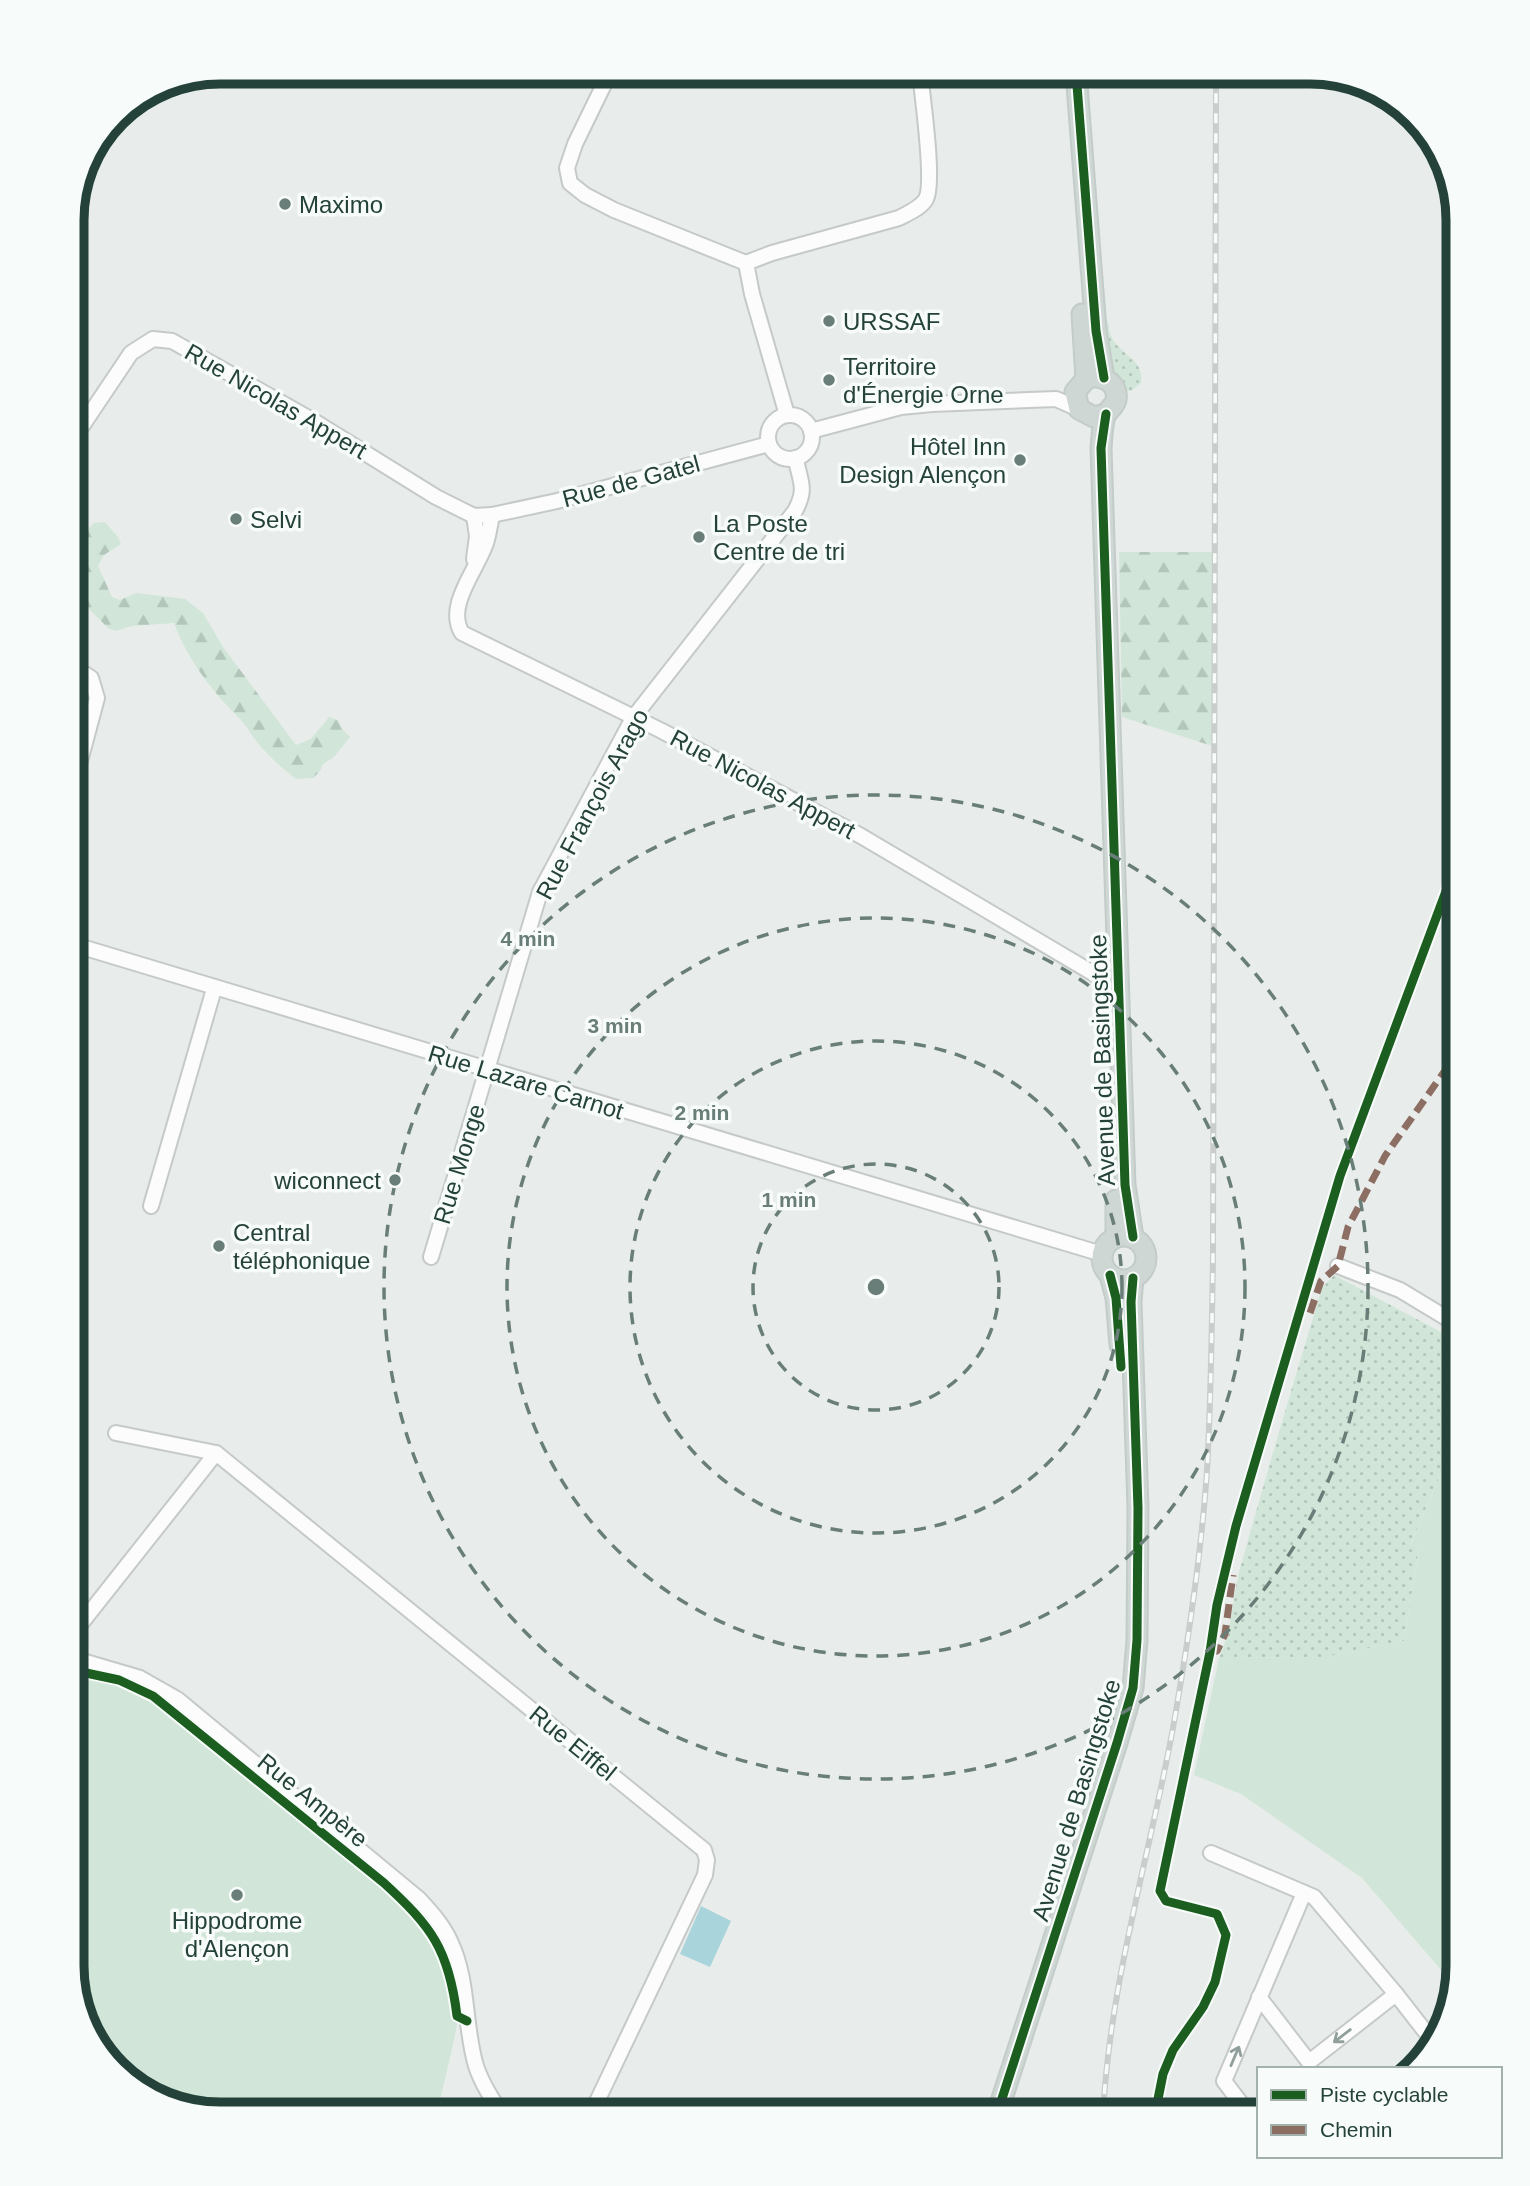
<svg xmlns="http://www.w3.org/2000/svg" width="1530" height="2186" font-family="Arial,sans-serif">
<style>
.grass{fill:url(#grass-dots)}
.forest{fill:url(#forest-firs)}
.pitch{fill:#d1e6d8}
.water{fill:#a9d4db}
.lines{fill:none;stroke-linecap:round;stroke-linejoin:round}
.minor-casing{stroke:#c5cac8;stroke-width:18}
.major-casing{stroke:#c3ccc9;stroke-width:23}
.minor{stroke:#fcfcfc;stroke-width:14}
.major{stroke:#cfd7d5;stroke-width:19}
.rail-casing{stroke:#c9cdcc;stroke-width:6}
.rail{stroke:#f7fbf9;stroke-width:3.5;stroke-dasharray:10;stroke-linecap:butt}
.quiet{stroke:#8d6e63;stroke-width:7;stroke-dasharray:14 7;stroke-linecap:butt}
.cycleway-casing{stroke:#f7fbf9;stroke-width:13}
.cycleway{stroke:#1b5e20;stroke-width:9}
.oneway{stroke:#909f9b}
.ring{fill:none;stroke:#697e78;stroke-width:3.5;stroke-dasharray:12 9}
.poi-dot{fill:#697e78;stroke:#f7fbf9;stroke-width:2.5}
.labels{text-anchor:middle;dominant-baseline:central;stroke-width:7;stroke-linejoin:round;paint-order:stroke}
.poi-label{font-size:24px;fill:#24423a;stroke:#f7fbf9;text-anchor:start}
.street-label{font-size:24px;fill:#24423a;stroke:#f7fbf9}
.rim{fill:none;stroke:#24423a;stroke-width:9}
.centre{fill:#697e78;stroke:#f7fbf9;stroke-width:3.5}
.ring-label{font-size:21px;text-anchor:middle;font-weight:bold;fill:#697e78;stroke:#f7fbf9;stroke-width:7;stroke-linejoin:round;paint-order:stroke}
</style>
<defs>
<pattern id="grass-dots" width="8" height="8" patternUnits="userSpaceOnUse" patternTransform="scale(1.75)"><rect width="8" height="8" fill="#d1e6d8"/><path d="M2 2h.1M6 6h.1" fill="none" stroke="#b3c6ba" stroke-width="1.8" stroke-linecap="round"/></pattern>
<pattern id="forest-firs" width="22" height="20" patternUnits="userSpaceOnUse" patternTransform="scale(1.75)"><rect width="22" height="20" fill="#d1e6d8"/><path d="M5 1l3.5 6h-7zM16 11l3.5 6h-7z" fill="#b3c6ba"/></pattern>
</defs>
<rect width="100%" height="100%" fill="#e8edeb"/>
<g class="grass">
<path d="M1087,104L1107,319C1108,324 1109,331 1111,336C1119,354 1145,359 1141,383L1131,391L1124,390L1107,366Z"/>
<path d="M1334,1275L1458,1341V1434L1410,1545L1419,1548L1404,1641L1326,1657L1219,1658C1233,1629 1232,1596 1241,1565C1267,1472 1294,1380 1322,1288Z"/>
</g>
<g class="forest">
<path d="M105,522L118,537L121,544L104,555L98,566L112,597L120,600L136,593L185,599L203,613L223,647L296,745L311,739L329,717L338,720L342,729L350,737L333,758L323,764L320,771L313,778L296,779C282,768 268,756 257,742C251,735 247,726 241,720C213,692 188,661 174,623L132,626L116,631L108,628L73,593L72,544L94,523Z"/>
<path d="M1119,552H1212V746L1122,717Z"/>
</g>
<g class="pitch">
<path d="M1458,1434V1966L1453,1984L1362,1878L1241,1794L1194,1775L1219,1658L1326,1657L1404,1641L1419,1549L1410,1546Z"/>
<path d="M72,1669L115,1677L147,1691L389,1885C430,1920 466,1966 457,2024C452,2054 443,2084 437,2114H211L138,2089L91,2040L72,1966Z"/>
</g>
<path class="water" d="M701,1906L731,1921L710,1967L680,1954Z"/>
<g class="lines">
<defs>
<g id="minor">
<path d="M610,72L575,144L567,168L570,183L585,195L614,210L746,263"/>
<path d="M787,415L752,294L746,263L772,253L899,218C908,213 921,208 926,199C935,182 922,95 920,72"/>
<circle cx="790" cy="437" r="22"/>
<path d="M811,431L901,407L932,404L1056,399L1079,409"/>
<path d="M72,441L131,353L153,339L172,341L312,420L436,497L474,516L492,515L557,501L769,444"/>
<path d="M492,515C490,524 489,534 486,543C477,570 445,606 462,633L660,730L861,836L1096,975L1105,980H1117"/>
<path d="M474,516L477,536L474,559"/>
<path d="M72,791L97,698L91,678L72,666"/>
<path d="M72,944L1102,1254"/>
<path d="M151,1206L214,989"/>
<path d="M431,1257L540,892L633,718L795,511C808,487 799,481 796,458"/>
<path d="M1338,1266L1400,1290L1458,1325"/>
<path d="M116,1433L216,1453L704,1850L707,1860L705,1875L591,2114"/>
<path d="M72,1635L216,1453"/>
<path d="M72,1658L140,1678L177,1699L419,1899C431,1912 444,1926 451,1943C469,1982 464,2026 476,2066C482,2084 492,2099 502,2114"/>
<path d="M1211,1853L1314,1897L1396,1994L1435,2044"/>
<path d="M1259,1997L1309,2062L1396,1994"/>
<path d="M1249,2114L1224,2081L1304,1893"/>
</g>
<g id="major">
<path d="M1076,72L1096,331L1104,378"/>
<path d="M1082,314L1086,379"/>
<path d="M1106,414L1094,417L1079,409L1075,392L1086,379C1100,373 1119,382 1116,400C1114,407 1109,409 1106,414C1102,422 1102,439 1101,448L1125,1185L1133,1237"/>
<circle cx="1124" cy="1258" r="22"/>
<path d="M1116,1237V1200"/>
<path d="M1110,1275L1116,1298L1120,1345"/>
<path d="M997,2114L1117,1743L1133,1688L1137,1640L1138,1508L1131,1302L1133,1278"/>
</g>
</defs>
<use href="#minor" class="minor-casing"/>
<use href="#major" class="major-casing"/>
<use href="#minor" class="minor"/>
<use href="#major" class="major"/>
<defs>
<path id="rail" d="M1103,2114C1110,1982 1149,1858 1173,1728C1188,1643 1201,1557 1207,1471C1211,1399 1212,1326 1213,1254L1216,72"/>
</defs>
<use href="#rail" class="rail-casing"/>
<use href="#rail" class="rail"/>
<g class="quiet">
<path d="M1310,1313L1321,1281L1338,1266L1348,1227L1385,1156L1458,1052"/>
<path d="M1210,1652L1217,1651L1225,1634L1233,1575"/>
</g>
<defs>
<g id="cycleway">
<path d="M1076,72L1096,331L1104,378"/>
<path d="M1106,414L1101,448L1125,1185L1133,1237"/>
<path d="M1110,1275L1116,1298L1121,1367"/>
<path d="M72,1670L119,1680L153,1696L384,1883C432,1927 449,1950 457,2016L467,2021"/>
<path d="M997,2114L1117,1743L1133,1688L1137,1640L1138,1508L1131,1302L1133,1278"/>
<path d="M1155,2114L1163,2074L1173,2050L1203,2007L1215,1982L1226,1935L1217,1914L1166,1901L1160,1891L1210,1652L1217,1605L1236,1526L1340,1176L1458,859"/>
</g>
</defs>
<use href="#cycleway" class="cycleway-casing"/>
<use href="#cycleway" class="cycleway"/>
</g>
<defs><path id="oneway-shaft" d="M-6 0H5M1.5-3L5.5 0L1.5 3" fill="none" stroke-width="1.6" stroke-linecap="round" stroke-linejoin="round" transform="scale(1.75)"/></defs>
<g class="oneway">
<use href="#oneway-shaft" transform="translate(1342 2036) rotate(142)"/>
<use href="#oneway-shaft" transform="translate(1235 2056) rotate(-67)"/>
</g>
<g class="ring">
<circle cx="876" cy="1287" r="123"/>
<circle cx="876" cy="1287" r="246"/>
<circle cx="876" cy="1287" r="369"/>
<circle cx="876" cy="1287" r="492"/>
</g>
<g class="poi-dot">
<circle cx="285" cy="204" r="7"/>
<circle cx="829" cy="321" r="7"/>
<circle cx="829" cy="380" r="7"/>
<circle cx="1020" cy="460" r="7"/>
<circle cx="236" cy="519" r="7"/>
<circle cx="699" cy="537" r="7"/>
<circle cx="395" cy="1180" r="7"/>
<circle cx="219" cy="1246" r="7"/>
<circle cx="237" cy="1895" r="7"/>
</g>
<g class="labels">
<g class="poi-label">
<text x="299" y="204">Maximo</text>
<text x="843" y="321">URSSAF</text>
<text x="843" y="366">Territoire<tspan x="843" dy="28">d'Énergie Orne</tspan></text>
<text x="1006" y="446" text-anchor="end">Hôtel Inn<tspan x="1006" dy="28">Design Alençon</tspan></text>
<text x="250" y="519">Selvi</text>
<text x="713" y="523">La Poste<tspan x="713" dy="28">Centre de tri</tspan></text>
<text x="381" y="1180" text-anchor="end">wiconnect</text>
<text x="233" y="1232">Central<tspan x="233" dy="28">téléphonique</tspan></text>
<text x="237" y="1920" text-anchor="middle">Hippodrome<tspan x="237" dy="28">d'Alençon</tspan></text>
</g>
<g class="street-label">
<text transform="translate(276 401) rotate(30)">Rue Nicolas Appert</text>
<text transform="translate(631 481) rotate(-15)">Rue de Gatel</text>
<text transform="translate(763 784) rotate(28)">Rue Nicolas Appert</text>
<text transform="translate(592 804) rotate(-62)">Rue François Arago</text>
<text transform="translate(1102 1060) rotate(-92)">Avenue de Basingstoke</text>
<text transform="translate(526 1082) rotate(17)">Rue Lazare Carnot</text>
<text transform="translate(459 1164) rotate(-73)">Rue Monge</text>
<text transform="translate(573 1743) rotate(39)">Rue Eiffel</text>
<text transform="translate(313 1800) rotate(39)">Rue Ampère</text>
<text transform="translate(1076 1800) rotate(-73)">Avenue de Basingstoke</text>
</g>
</g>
<path d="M0 0H1530V2186H0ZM220 84H1310A136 136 0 0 1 1446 220V1966A136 136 0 0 1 1310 2102H220A136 136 0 0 1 84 1966V220A136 136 0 0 1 220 84Z" fill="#f7fbf9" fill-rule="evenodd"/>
<path class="rim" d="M220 84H1310A136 136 0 0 1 1446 220V1966A136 136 0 0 1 1310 2102H220A136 136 0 0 1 84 1966V220A136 136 0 0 1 220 84Z"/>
<circle cx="876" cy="1287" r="10" class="centre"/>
<g class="ring-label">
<text x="528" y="946">4 min</text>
<text x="615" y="1033">3 min</text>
<text x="702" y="1120">2 min</text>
<text x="789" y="1207">1 min</text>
</g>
<rect x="1257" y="2067" width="245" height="91" fill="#f7fbf9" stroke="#a3b1ad" stroke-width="2"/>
<rect x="1271" y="2090" width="35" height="10" fill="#1b5e20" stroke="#a3b1ad" stroke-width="2"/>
<text x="1320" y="2102" font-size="21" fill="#24423a">Piste cyclable</text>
<rect x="1271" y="2125" width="35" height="10" fill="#8d6e63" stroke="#a3b1ad" stroke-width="2"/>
<text x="1320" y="2137" font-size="21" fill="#24423a">Chemin</text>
</svg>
